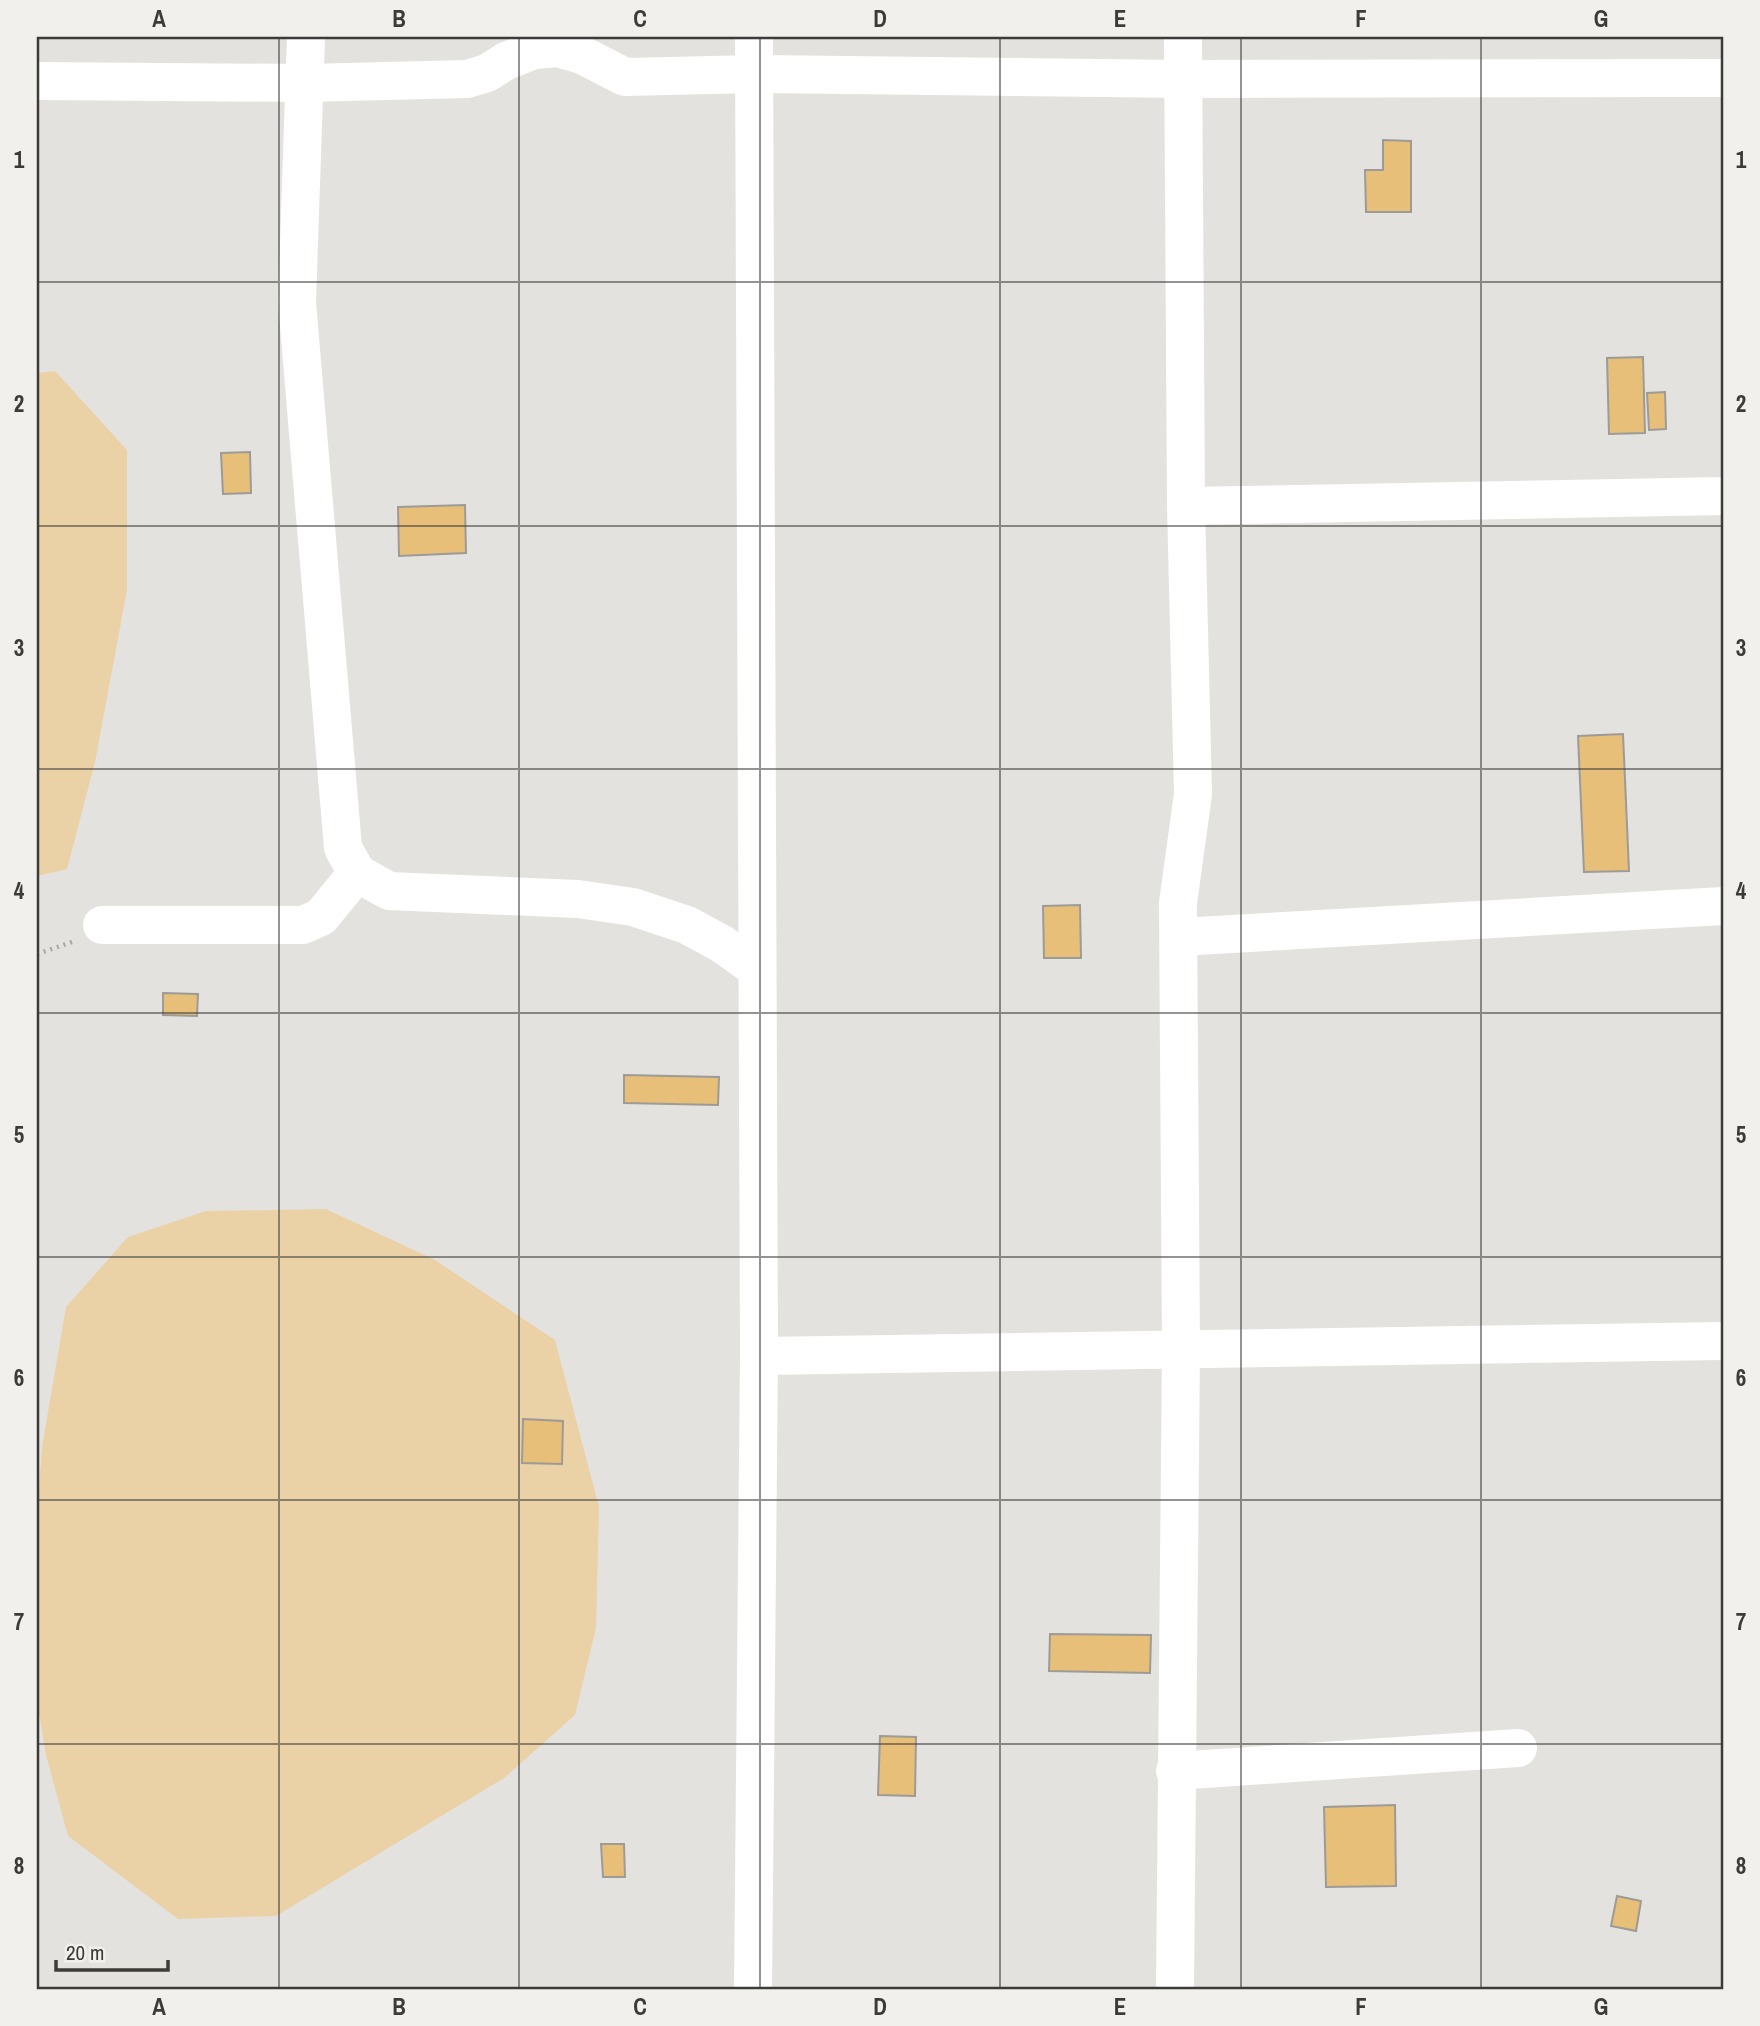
<svg xmlns="http://www.w3.org/2000/svg" width="1760" height="2026" font-family="'Archivo Narrow',sans-serif">
<style>
.green{fill:#ebd1a6}
.building{fill:#e7bf79;stroke:#9c9b98;stroke-width:2}
.lines{fill:none;stroke-linecap:round;stroke-linejoin:round}
.path{stroke:#aaa8a6;stroke-width:4.5;stroke-dasharray:2 5;stroke-linecap:butt}
.minor{stroke:#fff;stroke-width:38}
.grid{fill:none;stroke:#3c3b3a;stroke-width:2;stroke-opacity:0.55}
.neatline{fill:none;stroke:#3c3b3a;stroke-width:2.5}
.grid-label{font-size:23px;text-anchor:middle;font-weight:bold;fill:#3c3b3a}
</style>
<rect width="100%" height="100%" fill="#e4e2df"/>
<g class="green">
<path d="M55,371L127,450V590L95,762L67,869L37,876V373Z"/>
<path d="M326,1209L435,1260L555,1340L599,1507L596,1628L575,1715L504,1778L276,1916L178,1919L68,1836L46,1755L37,1701V1515L42,1447L66,1307L128,1237L206,1211Z"/>
</g>
<g class="building">
<path d="M1383,140L1411,141V212H1366L1365,170H1383Z"/>
<path d="M1643,357L1645,433L1609,434L1607,358Z"/>
<path d="M1665,392L1666,429L1649,430L1647,393Z"/>
<path d="M250,452L251,493L223,494L221,453Z"/>
<path d="M465,505L466,553L399,556L398,507Z"/>
<path d="M1623,734L1629,871L1584,872L1578,736Z"/>
<path d="M1080,905L1081,958H1044L1043,906Z"/>
<path d="M163,993L198,994L197,1016L163,1015Z"/>
<path d="M624,1075L719,1077L718,1105L624,1103Z"/>
<path d="M523,1419L563,1421L562,1464L522,1463Z"/>
<path d="M1050,1634L1151,1635L1150,1673L1049,1671Z"/>
<path d="M880,1736L916,1737L915,1796L878,1795Z"/>
<path d="M1395,1805L1396,1886L1326,1887L1324,1807Z"/>
<path d="M601,1844H624L625,1877H603Z"/>
<path d="M1617,1896L1641,1901L1636,1931L1611,1926Z"/>
</g>
<g class="lines">
<path class="path" d="M37,954L72,942"/>
<g class="minor">
<path d="M306,37L297,302L343,848L357,873L389,891L578,899L633,907L687,925L722,944L757,969"/>
<path d="M37,81L306,83L467,79L487,73L506,61L534,50L557,48L582,55L625,77L755,74L1184,79L1723,78"/>
<path d="M1186,506L1723,496"/>
<path d="M102,925H303L321,917L357,873"/>
<path d="M1179,937L1723,906"/>
<path d="M759,1356L1723,1341"/>
<path d="M1175,1771L1518,1748"/>
<path d="M753,1989L759,1356L754,37"/>
<path d="M1175,1989L1181,1349L1178,903L1193,794L1186,506L1183,37"/>
</g>
</g>
<path class="grid" d="M279,37V1989M519,37V1989M760,37V1989M1000,37V1989M1241,37V1989M1481,37V1989M37,282H1723M37,526H1723M37,769H1723M37,1013H1723M37,1257H1723M37,1500H1723M37,1744H1723"/>
<rect width="1760" height="2026" fill="none" stroke="#f1f0ec" stroke-width="77"/>
<path d="M56 1960v10h112v-10" fill="none" stroke="#3c3b3a" stroke-width="3.5"/>
<text x="66" y="1960" font-size="21" fill="#3c3b3a" stroke="#f1f0ec" stroke-width="5" paint-order="stroke">20 m</text>
<rect x="38" y="38" width="1684" height="1950" class="neatline"/>
<g class="grid-label">
<text x="159" y="27">A</text>
<text x="399" y="27">B</text>
<text x="640" y="27">C</text>
<text x="880" y="27">D</text>
<text x="1120" y="27">E</text>
<text x="1361" y="27">F</text>
<text x="1601" y="27">G</text>
<text x="19" y="168">1</text>
<text x="1741" y="168">1</text>
<text x="19" y="412">2</text>
<text x="1741" y="412">2</text>
<text x="19" y="656">3</text>
<text x="1741" y="656">3</text>
<text x="19" y="899">4</text>
<text x="1741" y="899">4</text>
<text x="19" y="1143">5</text>
<text x="1741" y="1143">5</text>
<text x="19" y="1386">6</text>
<text x="1741" y="1386">6</text>
<text x="19" y="1630">7</text>
<text x="1741" y="1630">7</text>
<text x="19" y="1874">8</text>
<text x="1741" y="1874">8</text>
<text x="159" y="2015">A</text>
<text x="399" y="2015">B</text>
<text x="640" y="2015">C</text>
<text x="880" y="2015">D</text>
<text x="1120" y="2015">E</text>
<text x="1361" y="2015">F</text>
<text x="1601" y="2015">G</text>
</g>
</svg>
